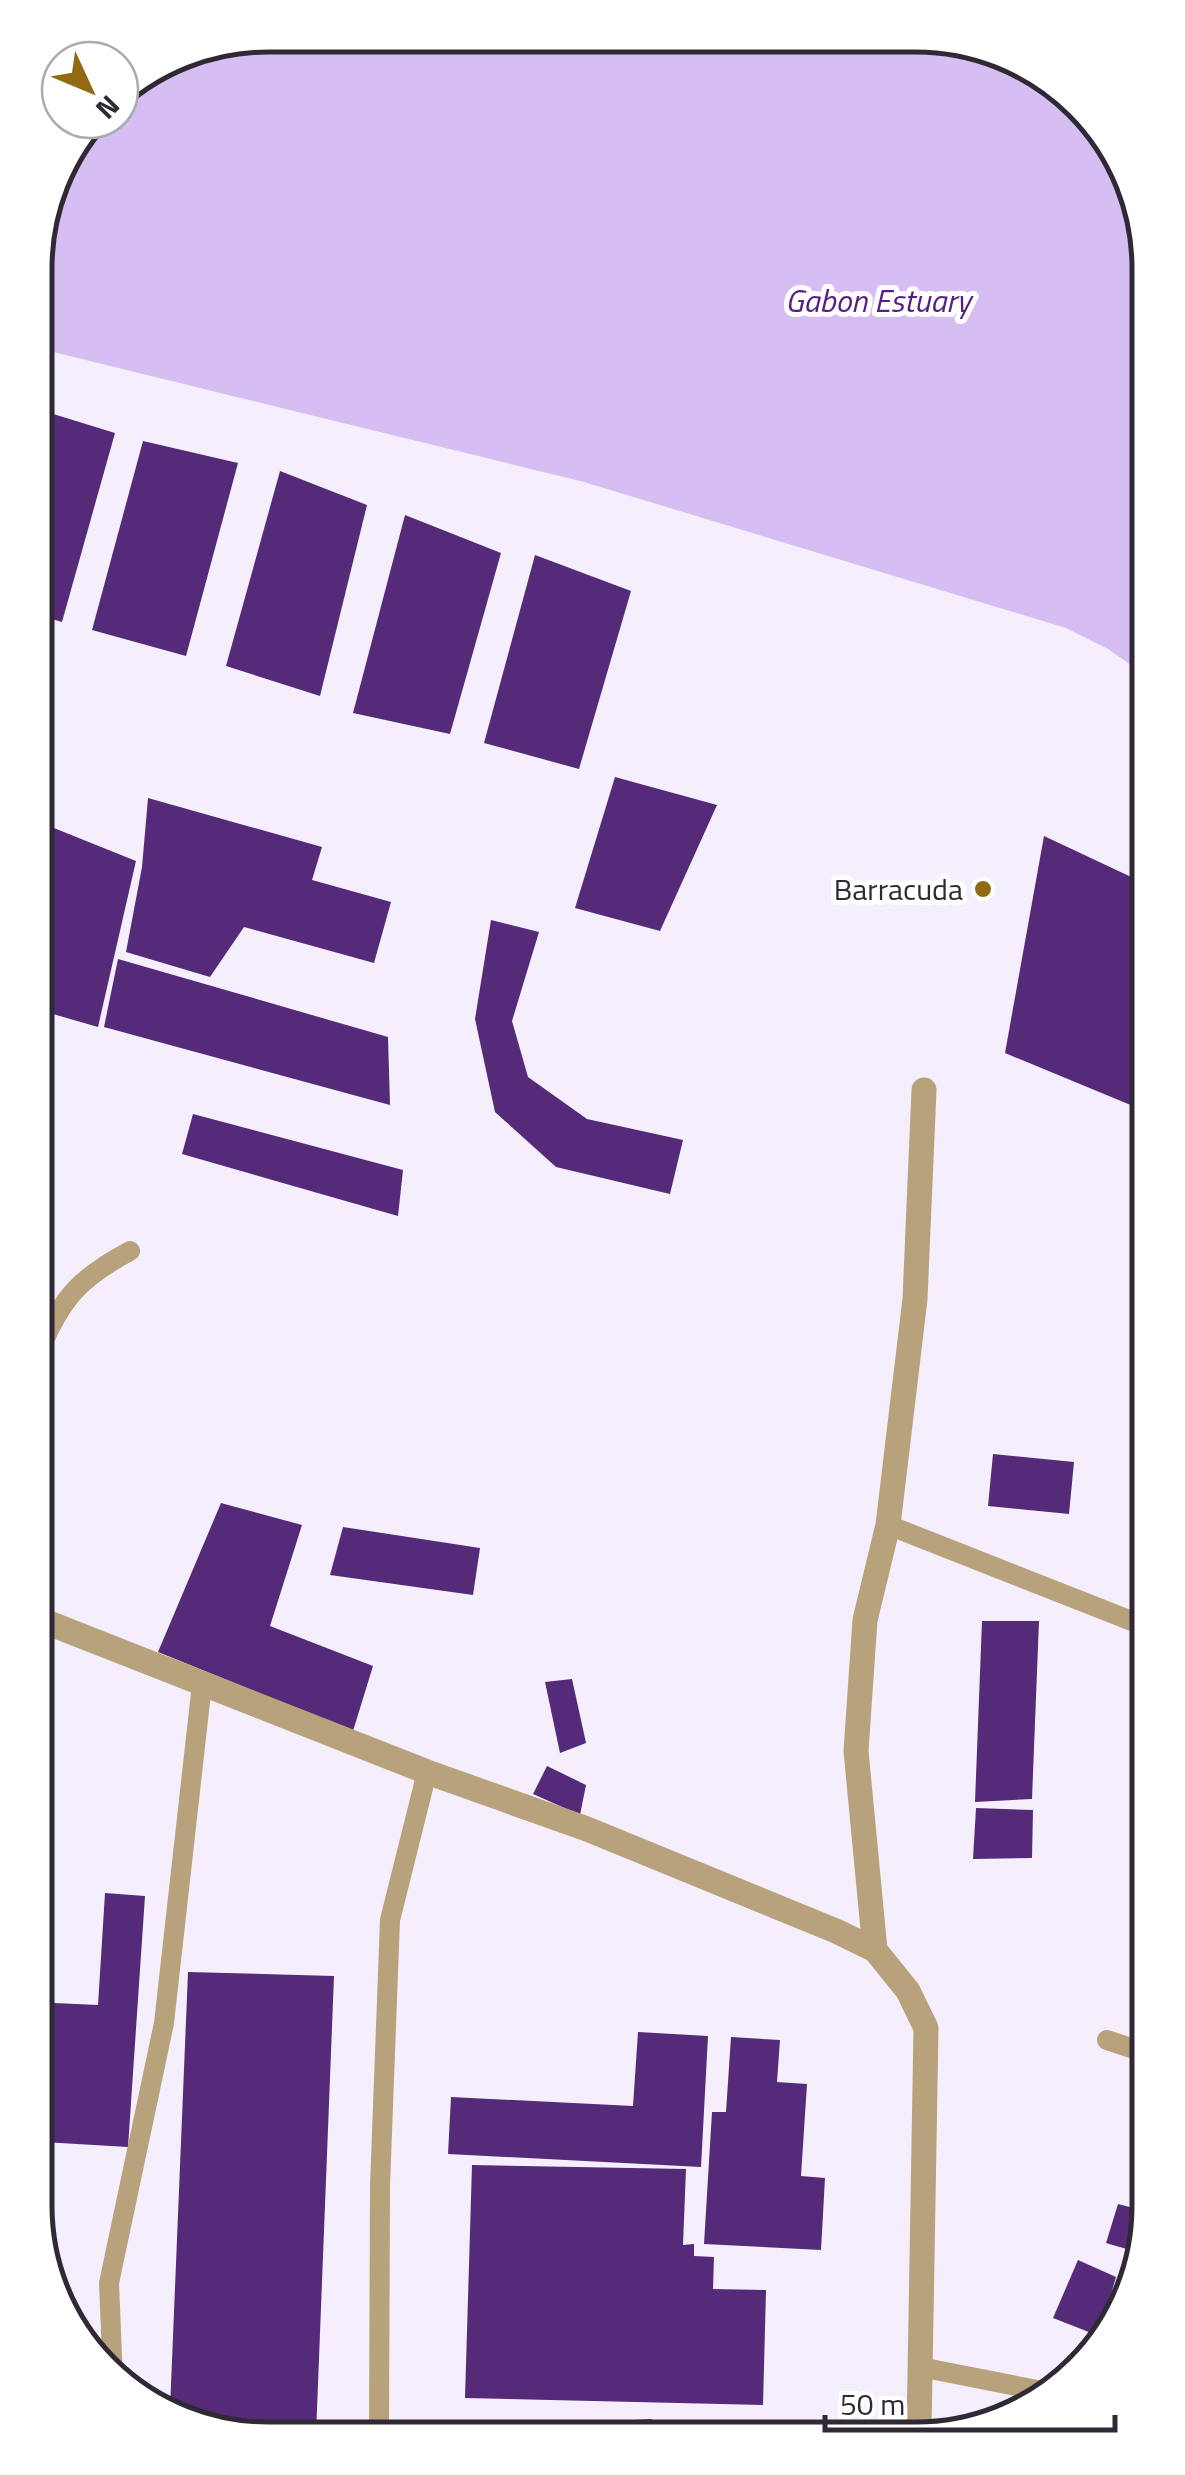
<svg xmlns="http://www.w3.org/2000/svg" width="1185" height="2475" font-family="'Titillium Web',sans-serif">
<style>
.water{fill:#d6bdf2}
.building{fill:#552b79}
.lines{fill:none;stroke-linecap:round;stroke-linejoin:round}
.lane{stroke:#b8a27c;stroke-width:20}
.street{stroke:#b8a27c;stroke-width:25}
.poi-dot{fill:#916a11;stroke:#fff;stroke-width:4}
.labels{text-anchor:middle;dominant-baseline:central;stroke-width:10;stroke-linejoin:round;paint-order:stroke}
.poi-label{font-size:30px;fill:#2f2936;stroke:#fff;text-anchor:end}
.water-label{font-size:32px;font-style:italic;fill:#571e83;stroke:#fff}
.rim{fill:none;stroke:#2f2936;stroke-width:5}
</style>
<rect width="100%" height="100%" fill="#f5effd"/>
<path class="water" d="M269,35L961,39L1071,93L1142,208L1144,674L1108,649L1066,628L584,482L37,348V239L59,165L94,120H120V90L180,53Z"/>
<g class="building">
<path d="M37,409L115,433L62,622L38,615Z"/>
<path d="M143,441L238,463L186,656L92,630Z"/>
<path d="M280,471L367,505L320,696L226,666Z"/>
<path d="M405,515L501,553L450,734L353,713Z"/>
<path d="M535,555L631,591L579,769L484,743Z"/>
<path d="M615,777L717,805L660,931L575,908Z"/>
<path d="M148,798L322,847L312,880L391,902L374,963L244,927L210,977L126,952L142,867Z"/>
<path d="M39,822L136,861L98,1027L39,1010Z"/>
<path d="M1044,836L1144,883L1145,1111L1005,1053Z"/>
<path d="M491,920L539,932L512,1021L528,1077L587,1119L683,1140L670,1194L556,1167L495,1112L475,1019Z"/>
<path d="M118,959L388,1037L390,1105L104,1027Z"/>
<path d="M193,1114L403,1170L398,1216L182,1154Z"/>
<path d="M993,1454L1074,1462L1069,1514L988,1506Z"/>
<path d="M221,1503L302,1525L270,1626L373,1666L353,1731L158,1652Z"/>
<path d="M343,1527L480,1548L473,1595L330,1575Z"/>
<path d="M982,1621H1039L1032,1799L975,1802Z"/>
<path d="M572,1679L586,1743L560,1753L545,1682Z"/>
<path d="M547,1766L586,1785L580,1815L533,1794Z"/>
<path d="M976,1808L1033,1810L1032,1858L973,1859Z"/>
<path d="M105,1893L145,1896L128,2147L43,2142V2079L49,2080L54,2003L98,2005Z"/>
<path d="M188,1972L334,1976L316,2435L224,2436L170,2409Z"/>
<path d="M638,2032L708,2036L701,2167L448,2154L451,2097L633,2106Z"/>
<path d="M731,2037L780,2040L777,2082L807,2084L801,2176L825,2178L821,2250L704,2244L712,2112H726Z"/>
<path d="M472,2165L686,2169L683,2245L694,2244V2256L714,2257L713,2289L766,2290L763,2405L465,2398Z"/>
<path d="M1118,2204L1149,2212L1137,2252L1106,2243Z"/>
<path d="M1078,2260L1116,2277L1099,2336L1053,2318Z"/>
<path d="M652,2419L653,2433L490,2434V2428Z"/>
<rect x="768" y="2429" width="42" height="4"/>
</g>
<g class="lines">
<g class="lane">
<path d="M40,1350C61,1298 81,1277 130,1251"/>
<path d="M888,1525L1147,1627"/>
<path d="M1107,2040L1149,2054"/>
<path d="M920,2367L1042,2391"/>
<path d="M113,2380L109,2283L164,2023L202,1684"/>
<path d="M379,2435L380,2186L390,1920L427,1772"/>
</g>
<g class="street">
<path d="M41,1620L427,1772L587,1829L836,1931L875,1950L908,1991L926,2028L919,2432"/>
<path d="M875,1950L856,1751L865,1620L888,1525L915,1299L924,1090"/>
</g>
</g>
<circle class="poi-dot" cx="983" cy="889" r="10"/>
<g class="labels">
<g class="poi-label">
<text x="963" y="889">Barracuda</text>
</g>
<g class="water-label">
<text x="878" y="300">Gabon Estuary</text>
</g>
</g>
<path d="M0 0H1185V2475H0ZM268 52H916A216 216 0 0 1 1132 268V2206A216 216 0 0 1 916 2422H268A216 216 0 0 1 52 2206V268A216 216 0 0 1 268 52Z" fill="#fff" fill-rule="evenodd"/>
<path class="rim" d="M268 52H916A216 216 0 0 1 1132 268V2206A216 216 0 0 1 916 2422H268A216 216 0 0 1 52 2206V268A216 216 0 0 1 268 52Z"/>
<g transform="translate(90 90) rotate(134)"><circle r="48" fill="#ffffff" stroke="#aca9af" stroke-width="2.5"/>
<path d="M0-8L18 38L0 25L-18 38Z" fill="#916a11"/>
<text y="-15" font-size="28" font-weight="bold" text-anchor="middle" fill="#2f2936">N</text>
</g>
<path d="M825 2415v15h290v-15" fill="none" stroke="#2f2936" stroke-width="5"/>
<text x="840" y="2415" font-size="30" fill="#2f2936" stroke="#ffffff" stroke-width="8" paint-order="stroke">50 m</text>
</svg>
